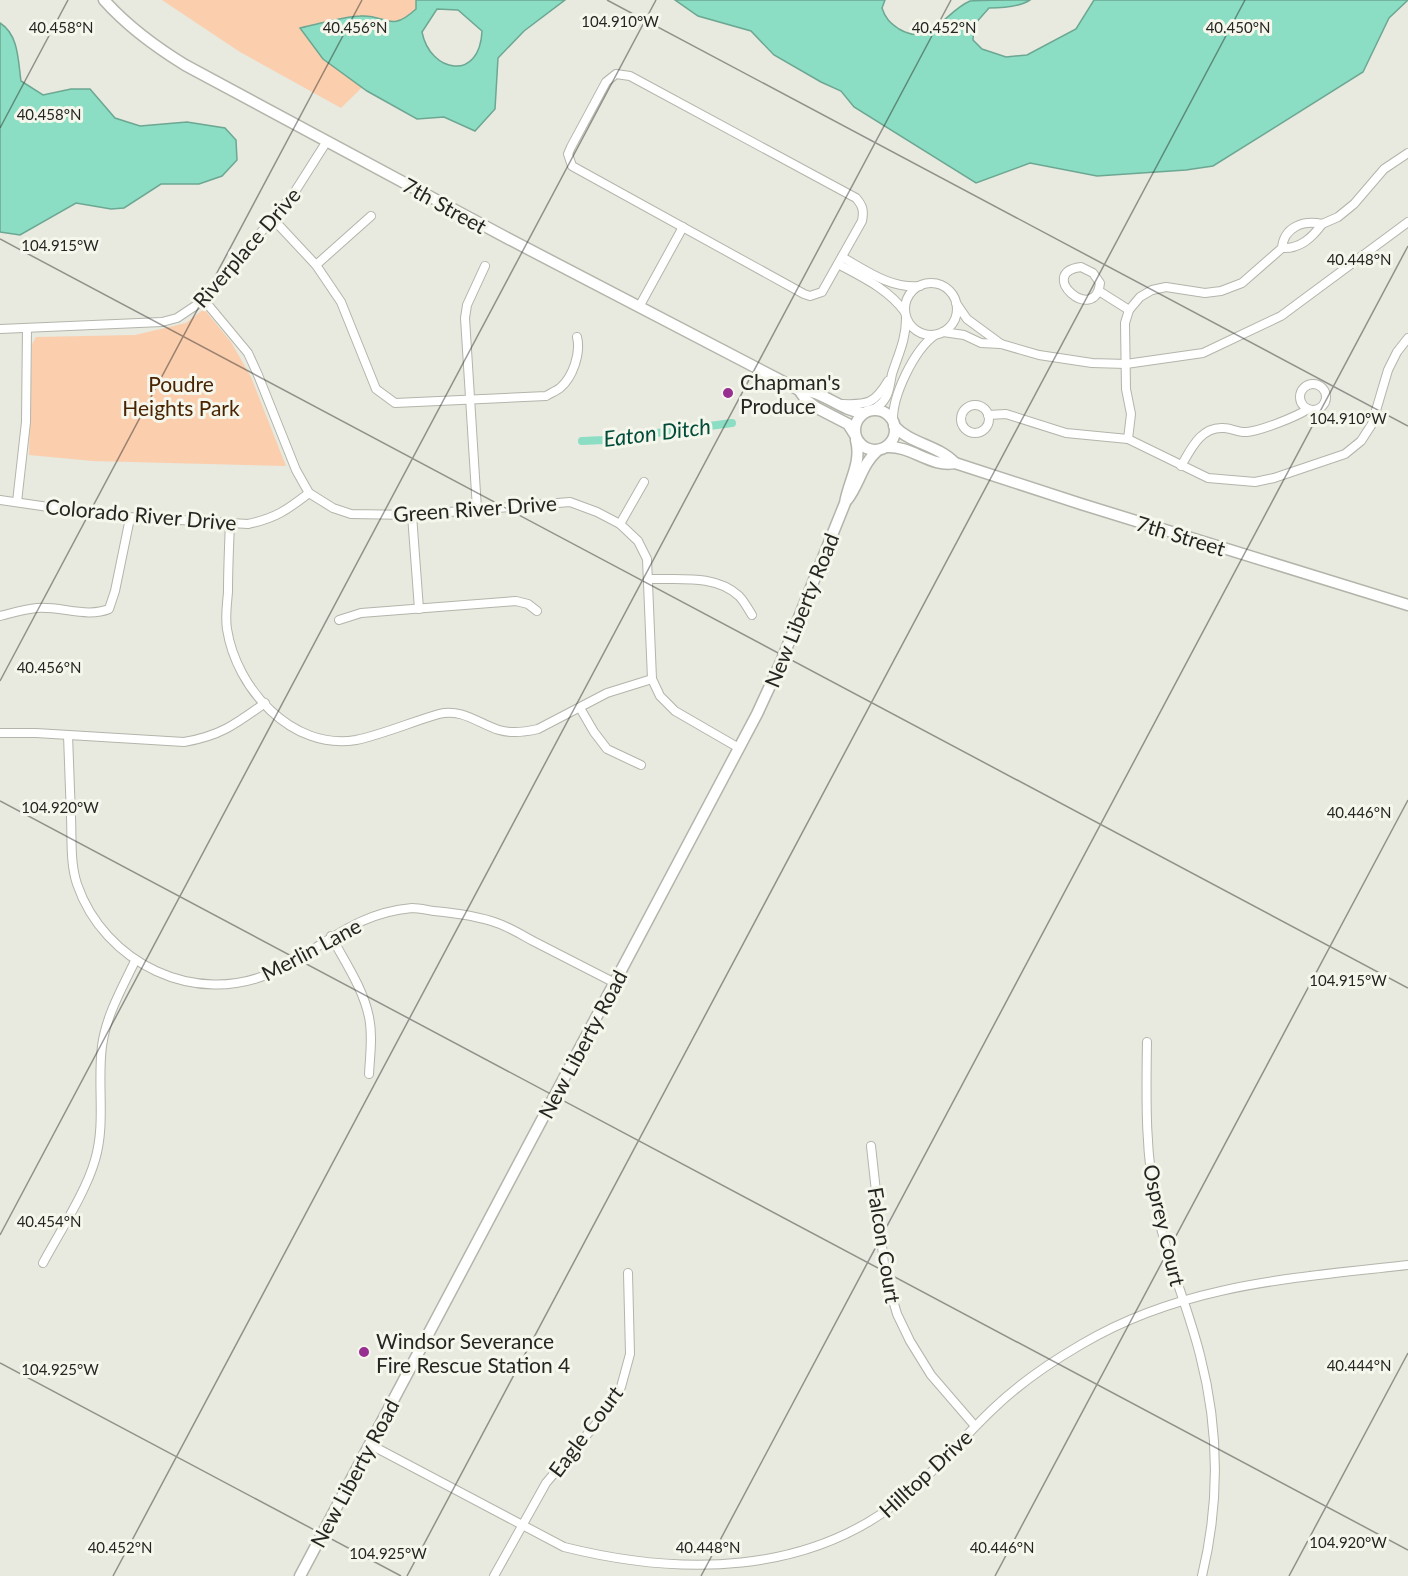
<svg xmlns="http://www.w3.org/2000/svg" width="1408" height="1576" font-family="Lato,sans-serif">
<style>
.green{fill:#fbceae}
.water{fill:#8bdec3;stroke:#6ca793;stroke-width:1.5;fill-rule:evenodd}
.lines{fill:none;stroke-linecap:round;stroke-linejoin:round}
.canal{stroke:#8bdec3;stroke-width:8}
.minor-casing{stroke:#b3b5ab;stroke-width:10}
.tertiary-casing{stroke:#b3b5ab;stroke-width:13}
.minor{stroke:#fff;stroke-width:8}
.tertiary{stroke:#fff;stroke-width:10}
.ticks{fill:none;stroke:#252622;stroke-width:1.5;stroke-opacity:0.45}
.poi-dot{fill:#982e90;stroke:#f5f7ec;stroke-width:2}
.labels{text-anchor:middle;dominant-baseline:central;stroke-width:6;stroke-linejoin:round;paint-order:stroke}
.street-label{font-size:21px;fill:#252622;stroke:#f5f7ec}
.poi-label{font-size:21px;fill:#252622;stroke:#f5f7ec;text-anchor:start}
.park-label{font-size:21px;fill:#4a2402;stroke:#f5f7ec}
.water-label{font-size:22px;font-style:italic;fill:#004b3a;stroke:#f5f7ec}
.ticks-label{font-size:15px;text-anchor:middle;fill:#252622;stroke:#f5f7ec;stroke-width:6;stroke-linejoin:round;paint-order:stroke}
</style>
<rect width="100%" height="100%" fill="#e8e9df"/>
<g class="green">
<path d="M162,0H424L391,59L341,108L240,52Z"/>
<path d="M204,309L231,342L251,377L286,466L93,461L29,455L32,344L36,337L135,335L186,323Z"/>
</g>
<g class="water">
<path d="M416,0H565L524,31L498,58L495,109L475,131L444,117L417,119L367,91L323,59L300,28C320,24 340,17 360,16C387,14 389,34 416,9ZM437,9L458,10L482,31C480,82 430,73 422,32Z"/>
<path d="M675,0H885L882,8C885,18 890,23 899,29C931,48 944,12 970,1C981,0 1017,0 1030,0C1019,7 1002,8 989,8L974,25L973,40L982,49L1006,57L1027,55L1076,29L1094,0H1408L1389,18L1363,72L1213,166L1186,170L1097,176L1030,163L976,183L854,107L841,91L821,82L774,55L751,31L698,16Z"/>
<path d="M0,23C19,35 18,61 21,81L43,95L71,89H90L115,118L140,126L187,122L225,128L236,140L237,160L222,176L199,184H161L124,208L111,209L76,203L20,235L0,232Z"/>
</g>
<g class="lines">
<path class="canal" d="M582,441L604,440L732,423"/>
<defs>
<g id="minor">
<path d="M616,74L630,76L856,198C863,206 864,211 862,221L822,292L810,296L804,294L572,166L568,154L571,147L606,82Z"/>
<path d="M273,219L316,265L341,302L376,389L395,403L546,396C551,393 556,391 560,388C573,377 581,353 577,337"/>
<path d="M1322,224L1338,217L1354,204L1384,169L1408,153"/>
<path d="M842,257C867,271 891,289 920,286"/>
<path d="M838,264C864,278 888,289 905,312"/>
<path d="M316,265L371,216"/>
<path d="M1081,267L1093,273L1100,283C1095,326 1035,273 1081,267Z"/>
<circle cx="931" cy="309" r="26"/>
<path d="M1099,291L1129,310"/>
<path d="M204,300L248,353L258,375L296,470L309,493L333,508L351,514L412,515L570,502L597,512L620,524L638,541L647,559L652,679L660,696L675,711L739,748"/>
<path d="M956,303L967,319L1001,344"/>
<path d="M639,307L683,227"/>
<path d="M0,329L162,322L177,318L204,300L294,193L327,141"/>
<path d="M943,332L964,335L981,343L1001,344L1039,355L1092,363L1126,364L1203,353L1281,316L1408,222"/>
<circle cx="1313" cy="397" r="13"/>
<path d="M843,404C868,405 875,403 888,381"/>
<circle cx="975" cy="419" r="14"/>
<path d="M872,410C878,407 883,403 886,397C890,390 890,382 892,374C898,355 906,340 906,319"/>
<path d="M988,415L1006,414L1066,433L1128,439L1208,478L1255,482L1274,478L1345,454L1361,441L1372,424L1388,370L1397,352L1408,338"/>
<path d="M893,421C892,396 914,350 935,335"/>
<path d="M1128,439L1131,414L1126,389L1125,323L1129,310L1140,297L1152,290L1166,287L1205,293L1221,291L1242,283L1282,248C1284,227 1303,220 1322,224C1312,238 1300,249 1282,248"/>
<path d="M1181,466C1191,449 1201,426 1224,428C1231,428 1239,433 1247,432C1260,431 1296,417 1308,409"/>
<path d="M0,500L111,516L248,524C276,518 287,510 309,493"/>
<path d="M17,502L26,422L27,328"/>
<path d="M477,509L465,318L467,305L485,266"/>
<path d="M412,515L419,609"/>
<path d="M230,523C229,546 228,569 228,592C227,604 225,617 227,629C236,688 292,751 356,740C381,735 414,721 439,714C462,708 479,724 499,730C512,734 525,732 538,729L607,693L652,679"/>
<path d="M620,524L644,482"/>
<path d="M649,579C679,580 715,574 739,596C744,601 748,609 752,615"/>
<path d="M0,616C12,613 25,609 37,608C61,606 87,618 109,609L115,591L130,518"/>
<path d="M339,620L361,613L516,601L528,604L537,611"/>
<path d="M580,708L594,732L607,749L641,765"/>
<path d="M0,733H36L184,742C220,736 236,724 265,703"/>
<path d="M68,735C69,762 70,789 71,817C72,839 70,863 77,884C104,963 196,1008 273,972C322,949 353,913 412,908C419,908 427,910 434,911C455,913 478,916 497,923C509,927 522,935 533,941C560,955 588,969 615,983"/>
<path d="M331,936C345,962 363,988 369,1017C373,1036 370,1055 369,1074"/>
<path d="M1147,1042C1146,1100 1145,1157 1158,1215C1168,1263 1188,1307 1200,1355C1219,1428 1220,1502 1202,1576"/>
<path d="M871,1146L885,1273L897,1314L910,1341L931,1375L975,1426"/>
<path d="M43,1263C59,1233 86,1192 95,1160C106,1123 97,1084 102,1046C106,1016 122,988 135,961"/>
<path d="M369,1444L564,1547C680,1576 808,1576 904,1497C937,1470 963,1437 994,1408C1020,1383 1051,1362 1082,1344C1183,1284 1294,1278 1408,1265"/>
<path d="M494,1576L546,1483L596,1424L621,1387L630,1354L628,1273"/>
</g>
<g id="tertiary">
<path d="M104,0C128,27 154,46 185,65L509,239L776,378L799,390L806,400L817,408L848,424L855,435"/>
<path d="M799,390C823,390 839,410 863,413"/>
<circle cx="875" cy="430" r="20"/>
<path d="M894,426C911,444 938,445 955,463L1081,504L1408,605"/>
<path d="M886,447C911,445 931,468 955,463"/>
<path d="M847,500C859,485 862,464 877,451"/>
<path d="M300,1576L757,714L781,662L845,503C849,480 862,463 856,440"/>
</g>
</defs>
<use href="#minor" class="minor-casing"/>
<use href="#tertiary" class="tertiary-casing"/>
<use href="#minor" class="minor"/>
<use href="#tertiary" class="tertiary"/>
</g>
<path class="ticks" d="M607,0L1408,426M0,128L68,0M0,239L1408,988M0,681L362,0M0,801L1408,1550M0,1235L656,0M0,1363L401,1576M113,1576L951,0M407,1576L1245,0M701,1576L1408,246M995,1576L1408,800M1289,1576L1408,1353"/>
<g class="poi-dot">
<circle cx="728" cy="393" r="6"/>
<circle cx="364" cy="1352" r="6"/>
</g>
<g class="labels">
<g class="street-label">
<text transform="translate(445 205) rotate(29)">7th Street</text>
<text transform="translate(246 247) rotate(-49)">Riverplace Drive</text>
<text transform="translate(475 508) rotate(-4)">Green River Drive</text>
<text transform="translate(141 514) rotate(5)">Colorado River Drive</text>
<text transform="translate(1181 535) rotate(17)">7th Street</text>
<text transform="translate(801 610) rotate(-68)">New Liberty Road</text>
<text transform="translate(311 949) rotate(-28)">Merlin Lane</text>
<text transform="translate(582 1044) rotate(-62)">New Liberty Road</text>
<text transform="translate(1165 1225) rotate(77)">Osprey Court</text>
<text transform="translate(885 1245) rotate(81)">Falcon Court</text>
<text transform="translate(585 1431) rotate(-53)">Eagle Court</text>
<text transform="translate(354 1473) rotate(-62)">New Liberty Road</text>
<text transform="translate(925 1473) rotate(-43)">Hilltop Drive</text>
</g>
<g class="poi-label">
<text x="740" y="381">Chapman's<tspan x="740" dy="24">Produce</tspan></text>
<text x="376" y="1340">Windsor Severance<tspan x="376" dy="24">Fire Rescue Station 4</tspan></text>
</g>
<g class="park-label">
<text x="181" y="383">Poudre<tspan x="181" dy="24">Heights Park</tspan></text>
</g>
<g class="water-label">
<text transform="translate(657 432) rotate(-7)">Eaton Ditch</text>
</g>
</g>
<g class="ticks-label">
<text x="620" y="27">104.910°W</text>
<text x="355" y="33">40.456°N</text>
<text x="61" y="33">40.458°N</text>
<text x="944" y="33">40.452°N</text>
<text x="1238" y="33">40.450°N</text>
<text x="49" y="120">40.458°N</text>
<text x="60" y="251">104.915°W</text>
<text x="1359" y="265">40.448°N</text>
<text x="1348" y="424">104.910°W</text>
<text x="49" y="673">40.456°N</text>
<text x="60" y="813">104.920°W</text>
<text x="1359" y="818">40.446°N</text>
<text x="1348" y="986">104.915°W</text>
<text x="49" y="1227">40.454°N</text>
<text x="1359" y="1371">40.444°N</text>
<text x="60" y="1375">104.925°W</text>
<text x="1348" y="1548">104.920°W</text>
<text x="120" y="1553">40.452°N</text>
<text x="708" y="1553">40.448°N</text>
<text x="1002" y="1553">40.446°N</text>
<text x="388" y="1559">104.925°W</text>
</g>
</svg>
